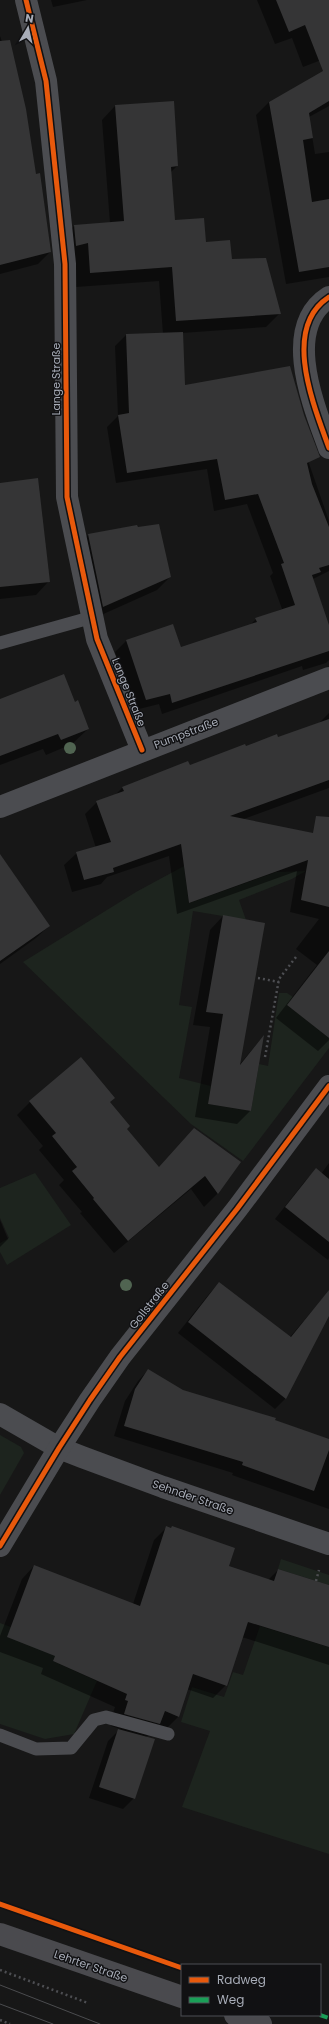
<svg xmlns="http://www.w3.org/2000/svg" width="329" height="2024" font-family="Poppins,sans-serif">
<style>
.green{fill:#1d241e}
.shadow{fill:#0007}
.building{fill:#353536}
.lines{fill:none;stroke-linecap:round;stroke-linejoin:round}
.path{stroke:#4d4e52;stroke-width:2.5;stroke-dasharray:2 3;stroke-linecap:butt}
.service{stroke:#4b4c50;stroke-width:13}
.minor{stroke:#4b4c50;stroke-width:22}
.secondary{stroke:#4a4a4e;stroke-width:22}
.tram{stroke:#4b4c4f;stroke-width:1}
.quiet{stroke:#1a9f57;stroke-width:4;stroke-dasharray:8 4;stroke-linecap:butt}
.cycleway-casing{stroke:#111113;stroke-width:8}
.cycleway{stroke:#e8590c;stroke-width:5}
.tree{fill:#506451}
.labels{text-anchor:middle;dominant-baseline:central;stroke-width:3;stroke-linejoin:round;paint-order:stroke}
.street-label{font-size:11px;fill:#a8adb8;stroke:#111113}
</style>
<rect width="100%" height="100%" fill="#171717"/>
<g class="green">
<path d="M184,866L189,903L276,872L306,871L292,879L239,900L246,920L193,911L179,1005L192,1007L179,1078L211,1086L208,1104L251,1111L259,1064L268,1066L279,993H287L293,997L287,1005L329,1038V1048L243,1161L191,1124L23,962L136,892Z"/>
<path d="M35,1173L71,1225L7,1265L0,1252V1243L9,1238L0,1218V1188Z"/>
<path d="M0,1435L21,1447L24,1453L0,1495Z"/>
<path d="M281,1559L329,1575V1585L278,1569Z"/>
<path d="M0,1623L11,1627V1638L56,1654L53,1661L97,1681L74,1734L45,1739L0,1724Z"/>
<path d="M260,1626L329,1647V1854L182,1807L210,1731L181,1722L192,1687L224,1697L233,1672L243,1675Z"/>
</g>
<g class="shadow">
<path d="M51,0H87L53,7Z"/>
<path d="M257,0H329V57L303,67L292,38L275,44Z"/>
<path d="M0,36L8,58L50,252L38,264L0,274Z"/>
<path d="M329,69V106L309,117L315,154L329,152V277L286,284L256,115L269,102Z"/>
<path d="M115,106L177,166L170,173L174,221L231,260L280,313L266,327L182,333L184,386L287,400L329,521V571L313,579L329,628V660L326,663L303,670L302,666L162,714L159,704L135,710L115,652L126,641L173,625L181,648L250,625L256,619L282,609L270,576L273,573L247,504L214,511L207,469L116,483L107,427L118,416L115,346L126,335L163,334L159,281L76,287L74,256L60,240L74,226L110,223L102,120Z"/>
<path d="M0,484L49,581L36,595L0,599Z"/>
<path d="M88,535L170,577L157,590L90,620L75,549Z"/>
<path d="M0,700L74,703L88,729L72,744L46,755L43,749L0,765Z"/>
<path d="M329,713V788L241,820L329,837V1040L318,1051L276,1018L317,965L296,949L319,919L290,912L297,871L177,914L169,856L107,877L101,884L72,892L64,865L77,853L96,848L85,814L97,802L115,795L122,788L187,763L189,766L245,747L278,739L319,723Z"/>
<path d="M0,880L49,926L36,938L0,964Z"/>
<path d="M223,916L240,1064L262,1038L250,1111L237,1124L195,1117L210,1027L193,1025L210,930Z"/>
<path d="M30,1102L109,1103L126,1129L159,1168L240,1162L217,1194L204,1207L191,1189L114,1253L80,1213L82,1212L59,1185L64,1180L39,1150L43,1146L17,1115Z"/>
<path d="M329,1163V1258L328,1260L275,1219L305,1181L316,1170L321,1174Z"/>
<path d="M0,1220L8,1239L0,1247Z"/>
<path d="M219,1283L290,1337L329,1291V1314L285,1399L275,1409L178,1333L209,1294Z"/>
<path d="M148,1370L183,1391L274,1420L329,1440V1509L232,1475L233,1473L114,1436L125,1401L138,1381Z"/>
<path d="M166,1528L228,1567L268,1580L278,1570L329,1586V1665L242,1637L226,1685L213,1698L187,1689L178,1717L165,1730L157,1726L146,1737L134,1798L123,1809L89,1798L108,1741L120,1729L111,1726L116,1714L113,1713L115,1707L41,1674L43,1668L0,1652V1636L22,1579L34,1566L133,1604L154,1540Z"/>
</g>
<g class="building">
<path d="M276,0H329V101L309,113L313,138L303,140L312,202L329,199V267L299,272L269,102L323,71L305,25L289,32Z"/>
<path d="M10,40L26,109L36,174L40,173L51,252L0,265V41Z"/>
<path d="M174,101L178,166L171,167L175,220L204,218L206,242L230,240L232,259L266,258L281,314L176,321L172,267L90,273L88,243L76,246L74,225L124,221L115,105Z"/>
<path d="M183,332L185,385L290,366L304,415L320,457L307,463L312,484L329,527V565L319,568L321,572L312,575L329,625V651L172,703L170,694L146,700L126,640L173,624L181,647L257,622L255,618L295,605L281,564L284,563L258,494L225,500L217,459L127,473L118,415L129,413L126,334Z"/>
<path d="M38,478L50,582L0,587V483Z"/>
<path d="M159,524L171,577L103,607L88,534L137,525L138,527Z"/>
<path d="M64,674L75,702L78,700L89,729L61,740L58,734L0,756V699Z"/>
<path d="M329,719V780L230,816L313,833L316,816L329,817V907L301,900L308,860L189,903L181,844L113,868L114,872L84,880L76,852L111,842L96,801L124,791L122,787L188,761L190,765L245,744L246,746L277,734L278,737Z"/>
<path d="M0,854L50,926L0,961Z"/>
<path d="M223,915L265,923L240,1065L264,1035L251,1111L208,1104L223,1014L206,1012Z"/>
<path d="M329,951V1038L287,1005Z"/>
<path d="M81,1057L115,1098L110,1102L130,1126L127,1129L159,1167L194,1128L241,1162L218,1194L205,1176L128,1241L93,1199L94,1198L72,1171L77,1167L52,1136L56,1133L29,1101Z"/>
<path d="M316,1168L329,1179V1242L285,1207Z"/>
<path d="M219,1282L291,1337L329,1290V1316L286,1399L188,1322Z"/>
<path d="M148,1369L183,1390L276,1418L275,1420L329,1439V1450L314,1491L242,1465L243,1462L124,1426L135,1389Z"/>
<path d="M166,1526L171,1528L172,1526L235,1548L229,1566L274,1581L278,1569L329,1585V1647L248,1622L227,1686L193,1674L179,1717L165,1711L160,1724L124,1714L128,1701L125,1700L127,1694L53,1661L55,1656L7,1637L34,1565L140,1606Z"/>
<path d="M118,1729L155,1739L135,1799L99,1787Z"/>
</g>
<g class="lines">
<g class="path">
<path d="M258,978L279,982"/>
<path d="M265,1057L279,979L296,957"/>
<path d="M316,1581L319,1570"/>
<path d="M0,1970L88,2003"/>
<path d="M0,2020L10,2024"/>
</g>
<g class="service">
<path d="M0,643L93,617"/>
<path d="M0,1735L36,1749L71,1748L94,1720L106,1717L168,1734"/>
</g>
<g class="minor">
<path d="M26,0L46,81L65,264L67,497L97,639L142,750"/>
<path d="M329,297C281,328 314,406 329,448"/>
<path d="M0,807L329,678"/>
<path d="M0,1414L59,1448L82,1457L163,1487L329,1544"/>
<path d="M0,1546L59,1448L90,1400L120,1357L237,1209L329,1086"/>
</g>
<g class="secondary">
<path d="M0,1934L182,1997"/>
<path d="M235,2015L261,2024"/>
</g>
<g class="tram">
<path d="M0,1985L100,2024"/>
<path d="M0,2004L53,2024"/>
</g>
<path class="quiet" d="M320,2015L329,2018"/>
<defs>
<g id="cycleway">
<path d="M26,0L46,81L65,264L67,497L97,639L142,750"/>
<path d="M329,297C281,328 314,406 329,448"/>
<path d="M0,1546L59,1448L90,1400L120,1357L237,1209L329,1086"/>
<path d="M0,1904L182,1968"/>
</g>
</defs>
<use href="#cycleway" class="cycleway-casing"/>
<use href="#cycleway" class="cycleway"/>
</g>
<g class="tree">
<circle cx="70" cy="748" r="6"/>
<circle cx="126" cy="1285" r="6"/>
</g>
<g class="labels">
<g class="street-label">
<text transform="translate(56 379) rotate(-90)">Lange Straße</text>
<text transform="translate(129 692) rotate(68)">Lange Straße</text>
<text transform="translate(186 733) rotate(-21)">Pumpstraße</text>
<text transform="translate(149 1305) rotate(-52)">Gollstraße</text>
<text transform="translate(193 1497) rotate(19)">Sehnder Straße</text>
<text transform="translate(91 1966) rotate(19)">Lehrter Straße</text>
</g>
</g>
<rect x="181" y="1964" width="140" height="52" fill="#111113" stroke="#4d4f55"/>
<rect x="189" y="1977" width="20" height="6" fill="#e8590c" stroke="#4d4f55"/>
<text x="217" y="1984" font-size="12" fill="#a8adb8">Radweg</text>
<rect x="189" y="1997" width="20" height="6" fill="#1a9f57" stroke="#4d4f55"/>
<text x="217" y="2004" font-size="12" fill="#a8adb8">Weg</text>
<g transform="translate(28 28) rotate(9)" stroke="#111113" stroke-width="3" paint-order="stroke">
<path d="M0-3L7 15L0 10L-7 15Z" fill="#a8adb8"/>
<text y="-6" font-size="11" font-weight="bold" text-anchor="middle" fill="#a8adb8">N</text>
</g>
</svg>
